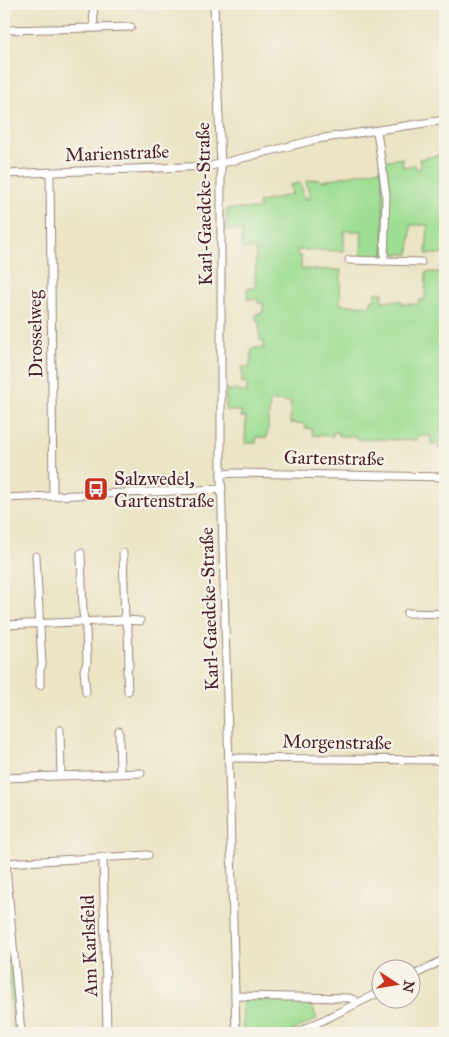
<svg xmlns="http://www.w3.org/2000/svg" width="449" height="1037" font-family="'IM FELL Great Primer',serif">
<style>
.green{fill:#9ede93;stroke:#747e5f}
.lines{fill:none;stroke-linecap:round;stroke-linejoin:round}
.minor-casing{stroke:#9a8278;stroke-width:9}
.minor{stroke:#fff;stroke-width:7}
.labels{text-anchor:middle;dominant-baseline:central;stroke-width:4.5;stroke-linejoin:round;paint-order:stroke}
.street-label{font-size:19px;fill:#4a1f2b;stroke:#f7f3e8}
.poi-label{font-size:19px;fill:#4a1f2b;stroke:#f7f3e8;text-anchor:start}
</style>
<rect width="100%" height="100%" fill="#f7f3e8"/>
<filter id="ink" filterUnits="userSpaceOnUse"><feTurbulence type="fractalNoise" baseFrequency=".02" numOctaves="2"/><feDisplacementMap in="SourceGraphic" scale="10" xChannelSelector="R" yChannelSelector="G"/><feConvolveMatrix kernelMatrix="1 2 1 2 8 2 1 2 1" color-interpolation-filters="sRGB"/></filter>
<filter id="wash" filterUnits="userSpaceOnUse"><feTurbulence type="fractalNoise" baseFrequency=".0096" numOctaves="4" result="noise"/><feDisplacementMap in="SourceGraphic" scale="20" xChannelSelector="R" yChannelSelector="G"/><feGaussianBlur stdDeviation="1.12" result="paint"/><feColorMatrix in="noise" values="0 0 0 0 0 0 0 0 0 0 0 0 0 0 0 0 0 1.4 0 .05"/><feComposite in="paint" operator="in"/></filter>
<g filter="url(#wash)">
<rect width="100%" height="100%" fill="#ebe4c5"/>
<g class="green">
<path d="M445,154V254H426L428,225H411L409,254H385L381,161L402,158L403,167L415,165L416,169L421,168L419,159Z"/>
<path d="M381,169L383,184L384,257L361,258L362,231H344V251L297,250V255L301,256V269L341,270L340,304L370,306L371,300H375V293H383L382,301H402V304H419V300H425L426,272H445L444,448H439V444H431V436H417V440L356,439V436H339L338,432H333V436L313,435L312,429L305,428V424L290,423L291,402L270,401L267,438L256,437V443H245L246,417H241V411H226V390H238L239,392H247V383H242V367H250L252,348H264V341L260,340L259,321H256V314H262L264,303H258V299H247V288H255L256,249H242V230H226L227,209H260L258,203L292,194L290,185L300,183L305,200L310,198L306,181L318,179L322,181Z"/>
<path d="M4,880L18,1033H14L4,922Z"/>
<path d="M242,1000L310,1002L317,1019L288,1033H243Z"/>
</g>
</g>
<g filter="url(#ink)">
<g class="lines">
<defs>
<g id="minor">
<path d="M214,4L221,164V474L236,1033"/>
<path d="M94,28L131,27"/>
<path d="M4,30L94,28L93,4"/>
<path d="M377,131L386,195L384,261"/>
<path d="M50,172L53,496"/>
<path d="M4,174L211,166L318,139L445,120"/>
<path d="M349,260L421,262"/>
<path d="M221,474L236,473L445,477"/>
<path d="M4,498L222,489"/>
<path d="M81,553L83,613L86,630L87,663L84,670L86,692"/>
<path d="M123,553L125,620L128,629L129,665L127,670L128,691"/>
<path d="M36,556L42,665L40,670V685"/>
<path d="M407,613L445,614"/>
<path d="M4,625L125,620L140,621"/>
<path d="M60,730L61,775"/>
<path d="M119,731L120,774"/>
<path d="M229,758L445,760"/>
<path d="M4,778L141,773"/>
<path d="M4,845L21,1033"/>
<path d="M103,857L107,1033"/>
<path d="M5,863L148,855"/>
<path d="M412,976L445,959"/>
<path d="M235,996L349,998L355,1000L356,1004"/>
<path d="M297,1033L382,991"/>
</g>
</defs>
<use href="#minor" class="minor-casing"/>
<use href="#minor" class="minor"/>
</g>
</g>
<defs>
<symbol id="bus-square" viewBox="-11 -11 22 22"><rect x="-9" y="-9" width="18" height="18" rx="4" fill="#c8321e" stroke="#f7f3e8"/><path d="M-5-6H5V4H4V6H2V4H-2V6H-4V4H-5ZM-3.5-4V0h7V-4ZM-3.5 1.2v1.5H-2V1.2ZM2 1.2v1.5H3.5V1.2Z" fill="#fff"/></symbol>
</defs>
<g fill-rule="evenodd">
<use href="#bus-square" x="82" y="475" width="28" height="28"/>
</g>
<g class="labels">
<g class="street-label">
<text transform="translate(117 153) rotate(-2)">Marienstraße</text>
<text transform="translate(204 204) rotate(-91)">Karl-Gaedcke-Straße</text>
<text transform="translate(35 334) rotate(-91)">Drosselweg</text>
<text transform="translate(334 458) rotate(1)">Gartenstraße</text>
<text transform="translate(209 609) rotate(-92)">Karl-Gaedcke-Straße</text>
<text transform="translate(337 742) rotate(1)">Morgenstraße</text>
<text transform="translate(89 946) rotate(-92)">Am Karlsfeld</text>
</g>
<g class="poi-label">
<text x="114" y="478">Salzwedel,<tspan x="114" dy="22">Gartenstraße</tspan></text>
</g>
</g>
<rect width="449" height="1037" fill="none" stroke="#f7f3e8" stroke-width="20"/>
<g transform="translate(396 984) rotate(102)"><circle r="24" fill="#f7f3e8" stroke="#b29e9c"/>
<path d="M0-4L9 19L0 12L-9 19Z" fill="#c8321e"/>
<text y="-8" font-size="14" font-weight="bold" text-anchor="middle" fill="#4a1f2b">N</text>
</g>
</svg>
